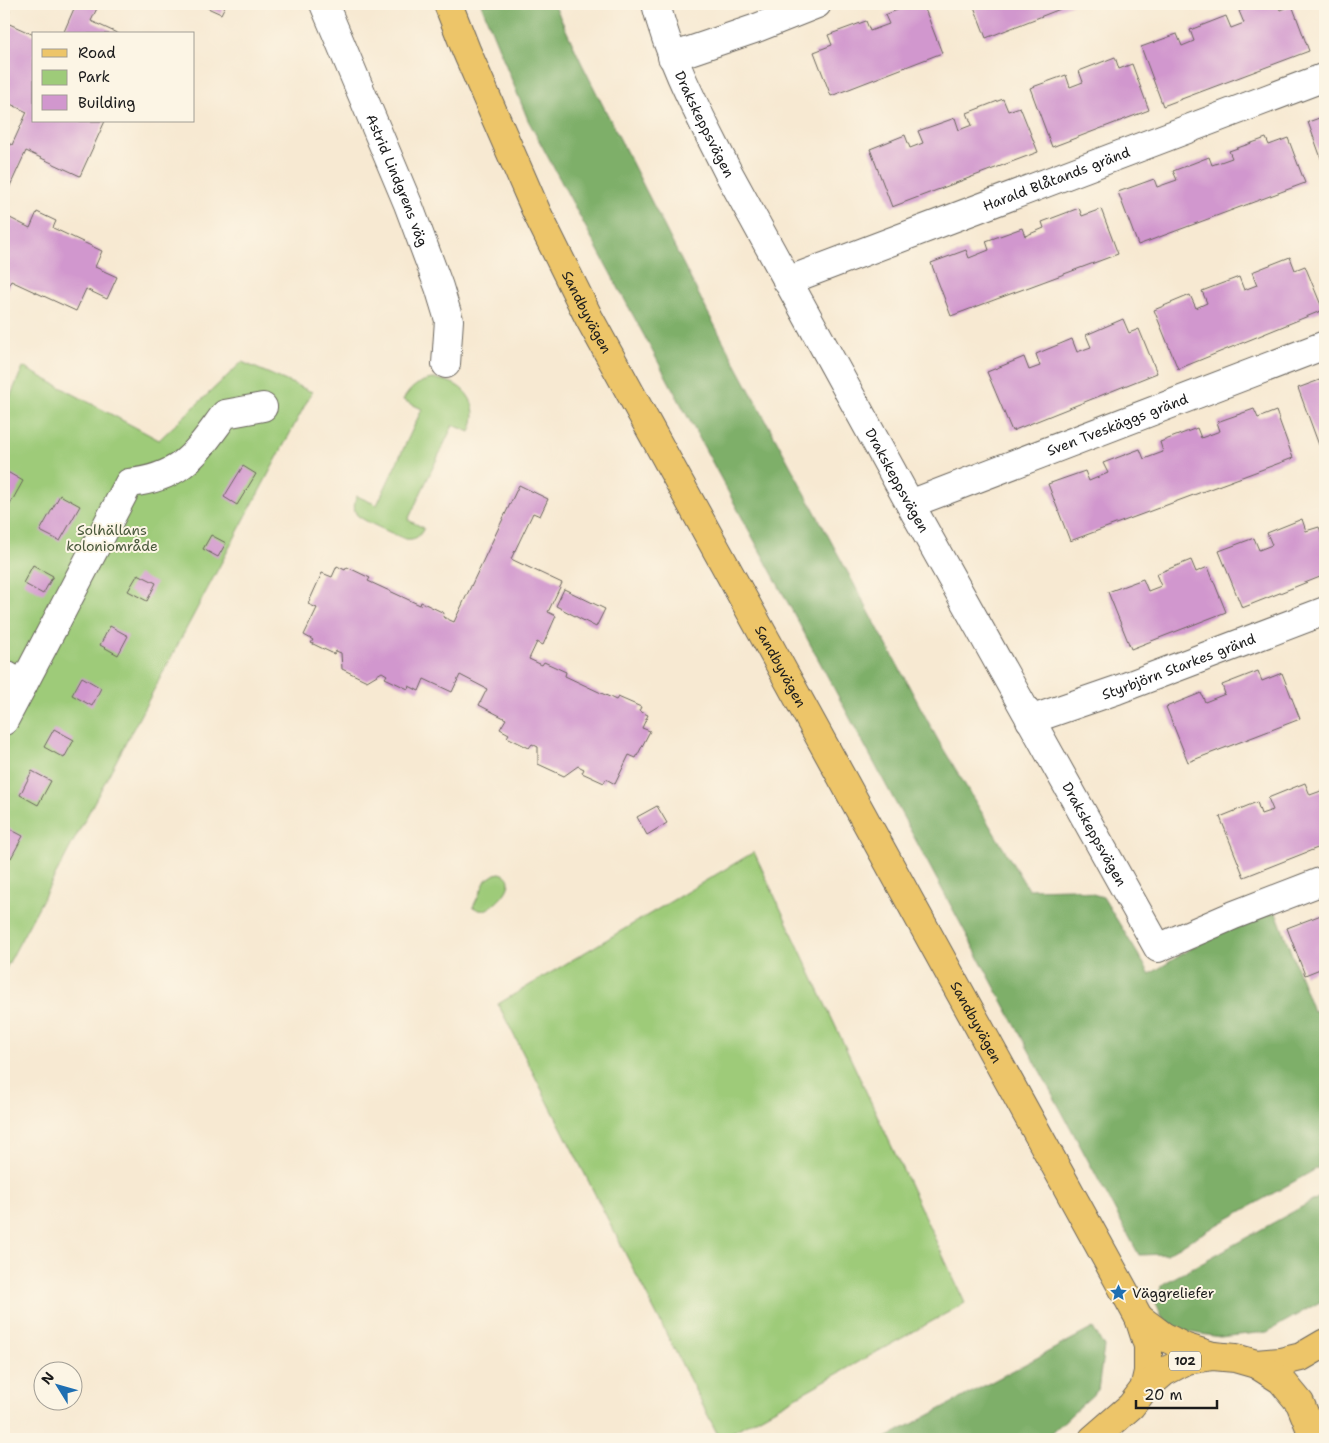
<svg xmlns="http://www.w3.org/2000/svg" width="1329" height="1443" font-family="'Shantell Sans',sans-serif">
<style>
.green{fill:#9ecb79;stroke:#5d744a}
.forest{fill:#7eaf69;stroke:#4d6642}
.building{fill:#d197ce}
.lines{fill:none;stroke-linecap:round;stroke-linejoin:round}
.minor-casing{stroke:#69645c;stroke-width:30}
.major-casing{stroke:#69645c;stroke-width:30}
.minor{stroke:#fff;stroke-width:28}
.major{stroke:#edc569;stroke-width:28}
.labels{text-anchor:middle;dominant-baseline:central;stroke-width:4;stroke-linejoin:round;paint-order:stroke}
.shield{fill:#fcf5e5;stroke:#5f5d58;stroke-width:1}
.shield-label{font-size:12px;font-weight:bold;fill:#1c1c1c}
.street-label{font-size:14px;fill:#1c1c1c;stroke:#fcf5e5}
.park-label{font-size:14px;fill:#4a593d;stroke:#fcf5e5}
.poi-label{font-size:14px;fill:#1c1c1c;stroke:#fcf5e5;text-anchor:start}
</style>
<rect width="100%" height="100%" fill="#fcf5e5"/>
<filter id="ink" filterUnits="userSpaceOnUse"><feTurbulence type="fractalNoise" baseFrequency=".02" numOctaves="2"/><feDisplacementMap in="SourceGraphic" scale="10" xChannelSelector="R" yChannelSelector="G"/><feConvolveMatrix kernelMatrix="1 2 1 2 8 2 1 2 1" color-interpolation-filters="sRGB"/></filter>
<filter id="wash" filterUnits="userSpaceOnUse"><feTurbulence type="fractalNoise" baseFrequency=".0096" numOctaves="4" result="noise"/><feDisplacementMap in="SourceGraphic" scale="20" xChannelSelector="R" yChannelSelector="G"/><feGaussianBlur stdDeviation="1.12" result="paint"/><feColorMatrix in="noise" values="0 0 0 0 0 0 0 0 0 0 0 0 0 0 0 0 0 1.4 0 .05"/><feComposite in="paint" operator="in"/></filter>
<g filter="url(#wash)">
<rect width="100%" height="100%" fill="#f7e9d2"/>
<g class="green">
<path d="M242,362L312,392L4,972V411L23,367L159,440Z"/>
<path d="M432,379C462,379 483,403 470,432L453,425L408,520L424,528C419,537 416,540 405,539C396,535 363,521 357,515C353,510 354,502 357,496L377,505L422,409L403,400C410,388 419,381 432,379Z"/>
<path d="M754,852L965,1303L720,1439L498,1004Z"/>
<path d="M500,873C523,879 496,907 484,910C480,911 477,909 473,907L486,880L495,874Z"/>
</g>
<g class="forest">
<path d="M481,4H554L582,64L707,311L938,740L1028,889L1072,888L1103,897L1150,974L1214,934L1276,912L1313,1011L1325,1007V1164L1166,1254L1139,1255L528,120Z"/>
<path d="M1325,1194V1299L1267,1332L1220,1337L1182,1331L1162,1318L1155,1301L1163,1284Z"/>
<path d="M1093,1328L1104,1347L1098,1390L1045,1439H884Z"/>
</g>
<g id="blocks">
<g class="building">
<path d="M76,4H99L91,21L119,34H63Z"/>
<path d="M199,4H226L221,14Z"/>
<path d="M912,4H923L942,53L831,96L814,52L832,45L828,35L866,21L870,31L889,24L885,15Z"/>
<path d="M973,4H1073L986,38Z"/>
<path d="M1259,4H1277L1280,10L1292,5L1309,51L1163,106L1141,47L1177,34L1182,46L1194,41L1190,30L1226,16L1231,28L1244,23L1239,11Z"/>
<path d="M4,8L10,11L5,22L34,35V121H105L80,176L26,151L4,199V148L6,142L12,145L27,112L4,101Z"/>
<path d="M1115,57L1119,69L1132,64L1149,110L1052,147L1030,88L1066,75L1070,87L1083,82L1079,71Z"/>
<path d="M1003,99L1008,111L1020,107L1038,152L892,207L870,149L905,135L910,148L923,143L918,131L955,118L959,130L972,125L967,113Z"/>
<path d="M1325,116V169L1308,122Z"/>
<path d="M1266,138L1269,145L1288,138L1305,183L1138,245L1118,192L1154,179L1157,187L1177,180L1173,171L1209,157L1212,165L1232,158L1229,151Z"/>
<path d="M1079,208L1082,216L1101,209L1118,254L951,316L931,263L966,250L969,258L989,250L986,241L1022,228L1025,236L1044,228L1042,222Z"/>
<path d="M37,212L56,221L53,228L102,251L95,267L117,277L107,299L86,289L76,311L11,281L5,294H4V215L30,228Z"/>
<path d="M1290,257L1295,270L1305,266L1323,310L1178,369L1154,310L1190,295L1196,308L1207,303L1202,291L1239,277L1244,290L1257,285L1252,272Z"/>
<path d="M1123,319L1129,333L1139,329L1157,373L1012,431L987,372L1024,357L1029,370L1040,366L1036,354L1072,339L1077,352L1091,347L1086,335Z"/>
<path d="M1325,378V443L1319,445L1298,388Z"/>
<path d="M1254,409L1258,418L1276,411L1293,458L1070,541L1048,484L1085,471L1089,481L1108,473L1103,463L1140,449L1144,459L1163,452L1160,442L1197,428L1201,438L1220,431L1217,422Z"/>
<path d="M243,466L256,474L237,505L224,497Z"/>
<path d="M4,470L23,481L8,508L4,506Z"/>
<path d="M519,485L548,499L540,516L533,513L511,559L562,583L548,612L556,616L543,645L537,642L529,659L542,665L544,662L566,672L565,676L616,700L618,697L641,707L639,711L648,715L642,728L650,731L636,758L629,755L615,784L606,779L604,783L582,773L584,769L578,766L564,776L538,764V747L532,744L529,748L507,737L509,734L500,729L506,719L479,705L487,689L460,675L452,692L424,679L419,691L409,686L408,689L385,678L387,675L382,672L367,681L342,669L341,653L336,651L334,654L311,643L313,640L304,635L317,608L308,604L322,573L332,577L337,566L345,570L347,567L370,578L368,581L420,605L421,602L444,613L443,617L454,622Z"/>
<path d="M60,495L80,506L60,541L40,531Z"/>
<path d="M1302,519L1306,531L1319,527L1325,542V575L1242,608L1219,551L1254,538L1259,550L1272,545L1267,533Z"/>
<path d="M211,535L226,543L218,557L203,549Z"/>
<path d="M1191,560L1196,572L1208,567L1226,612L1131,649L1108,592L1143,579L1148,591L1161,586L1156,574Z"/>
<path d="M33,565L53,576L43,594L23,583Z"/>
<path d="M138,574L156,583L147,601L128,591Z"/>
<path d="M564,589L605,609L596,627L556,606Z"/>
<path d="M110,626L128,636L118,655L100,645Z"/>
<path d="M1258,671L1262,681L1282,673L1300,719L1188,762L1166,707L1201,693L1205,702L1225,694L1222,685Z"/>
<path d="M82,677L101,688L92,706L72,695Z"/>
<path d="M54,729L74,740L64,758L44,747Z"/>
<path d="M32,771L51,781L38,805L20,795Z"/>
<path d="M1305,783L1310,795L1321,791L1325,801V845L1244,877L1220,817L1257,802L1261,814L1273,810L1268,798Z"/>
<path d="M657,806L667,823L647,835L637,817Z"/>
<path d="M4,826L23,836L11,858L4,854Z"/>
<path d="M1321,915L1325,923V967L1305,975L1287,928Z"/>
</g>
</g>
</g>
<g filter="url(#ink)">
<use href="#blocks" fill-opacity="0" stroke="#69645c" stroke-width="1"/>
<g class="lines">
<defs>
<g id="minor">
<path id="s1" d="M324,4L408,204L439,287L449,320L446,364"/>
<path id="s2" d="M656,4C670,62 700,116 727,170L910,504L1158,948L1234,915L1325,880"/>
<path d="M672,57L754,29L817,4"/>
<path id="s3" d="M787,281L1325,77"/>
<path id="s4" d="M910,504L1325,345"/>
<path d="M4,674L23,685L129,483C183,477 195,454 225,414L263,407"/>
<path id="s5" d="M1030,720L1117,690L1325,611"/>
<path d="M4,721L23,685"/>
</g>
<g id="major">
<path id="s6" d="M448,4L466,50L537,213L589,318L1139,1318L1148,1346V1372L1144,1389"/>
<path d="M1139,1318L1163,1336L1184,1347L1213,1356"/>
<path d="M1256,1364L1280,1362L1301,1357L1325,1343"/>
<path d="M1093,1439L1131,1406L1144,1389L1164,1372L1187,1360L1213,1356L1235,1358L1256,1364L1281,1380L1300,1403L1311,1430L1312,1439"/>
</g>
</defs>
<use href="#minor" class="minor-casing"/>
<use href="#major" class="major-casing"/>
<use href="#minor" class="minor"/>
<use href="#major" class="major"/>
</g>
</g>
<defs>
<symbol id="sight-bare" viewBox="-9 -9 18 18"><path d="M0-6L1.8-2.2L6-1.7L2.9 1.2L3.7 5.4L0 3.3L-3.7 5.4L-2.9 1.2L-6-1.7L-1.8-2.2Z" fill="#1f6fb2" stroke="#fcf5e5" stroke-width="2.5" paint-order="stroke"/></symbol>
</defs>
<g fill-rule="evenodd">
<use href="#sight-bare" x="1106" y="1280" width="25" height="25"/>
</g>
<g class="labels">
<rect class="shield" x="1169" y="1351.5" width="32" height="19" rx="4"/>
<g class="shield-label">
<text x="1185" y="1361">102</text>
</g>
<g class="street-label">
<text stroke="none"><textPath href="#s2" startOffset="130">Drakskeppsvägen</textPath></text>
<text stroke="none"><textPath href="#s3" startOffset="288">Harald Blåtands gränd</textPath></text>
<text stroke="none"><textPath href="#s1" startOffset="191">Astrid Lindgrens väg</textPath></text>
<text stroke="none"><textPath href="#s6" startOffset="338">Sandbyvägen</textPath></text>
<text stroke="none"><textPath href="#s4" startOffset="222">Sven Tveskäggs gränd</textPath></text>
<text stroke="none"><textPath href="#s2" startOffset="535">Drakskeppsvägen</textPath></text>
<text stroke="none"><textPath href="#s5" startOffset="158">Styrbjörn Starkes gränd</textPath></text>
<text stroke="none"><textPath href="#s6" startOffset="742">Sandbyvägen</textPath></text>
<text stroke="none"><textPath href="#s2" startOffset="940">Drakskeppsvägen</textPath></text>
<text stroke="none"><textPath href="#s6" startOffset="1148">Sandbyvägen</textPath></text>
</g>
<g class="park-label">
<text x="112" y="530">Solhällans<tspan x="112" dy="16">koloniområde</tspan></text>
</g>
<g class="poi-label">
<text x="1132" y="1293">Väggreliefer</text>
</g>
</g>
<rect width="1329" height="1443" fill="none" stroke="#fcf5e5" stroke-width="20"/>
<rect x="32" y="32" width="162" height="90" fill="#fcf5e5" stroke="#a29e95"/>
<rect x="42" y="49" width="25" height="8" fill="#edc569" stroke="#a29e95"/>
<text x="78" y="58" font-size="15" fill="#1c1c1c">Road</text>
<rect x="42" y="70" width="25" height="15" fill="#9ecb79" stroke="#a29e95"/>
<text x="78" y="82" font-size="15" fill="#1c1c1c">Park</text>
<rect x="42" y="95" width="25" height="15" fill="#d197ce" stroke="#a29e95"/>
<text x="78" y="108" font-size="15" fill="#1c1c1c">Building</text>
<g transform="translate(58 1386) rotate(307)"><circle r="24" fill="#fcf5e5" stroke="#a29e95"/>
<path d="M0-4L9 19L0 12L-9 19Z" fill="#1f6fb2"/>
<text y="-8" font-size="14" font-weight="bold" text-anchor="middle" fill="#1c1c1c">N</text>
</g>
<path d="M1136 1400v8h81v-8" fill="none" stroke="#1c1c1c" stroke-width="2.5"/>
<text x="1144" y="1400" font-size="15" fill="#1c1c1c" stroke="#fcf5e5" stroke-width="4" paint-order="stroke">20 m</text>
</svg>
